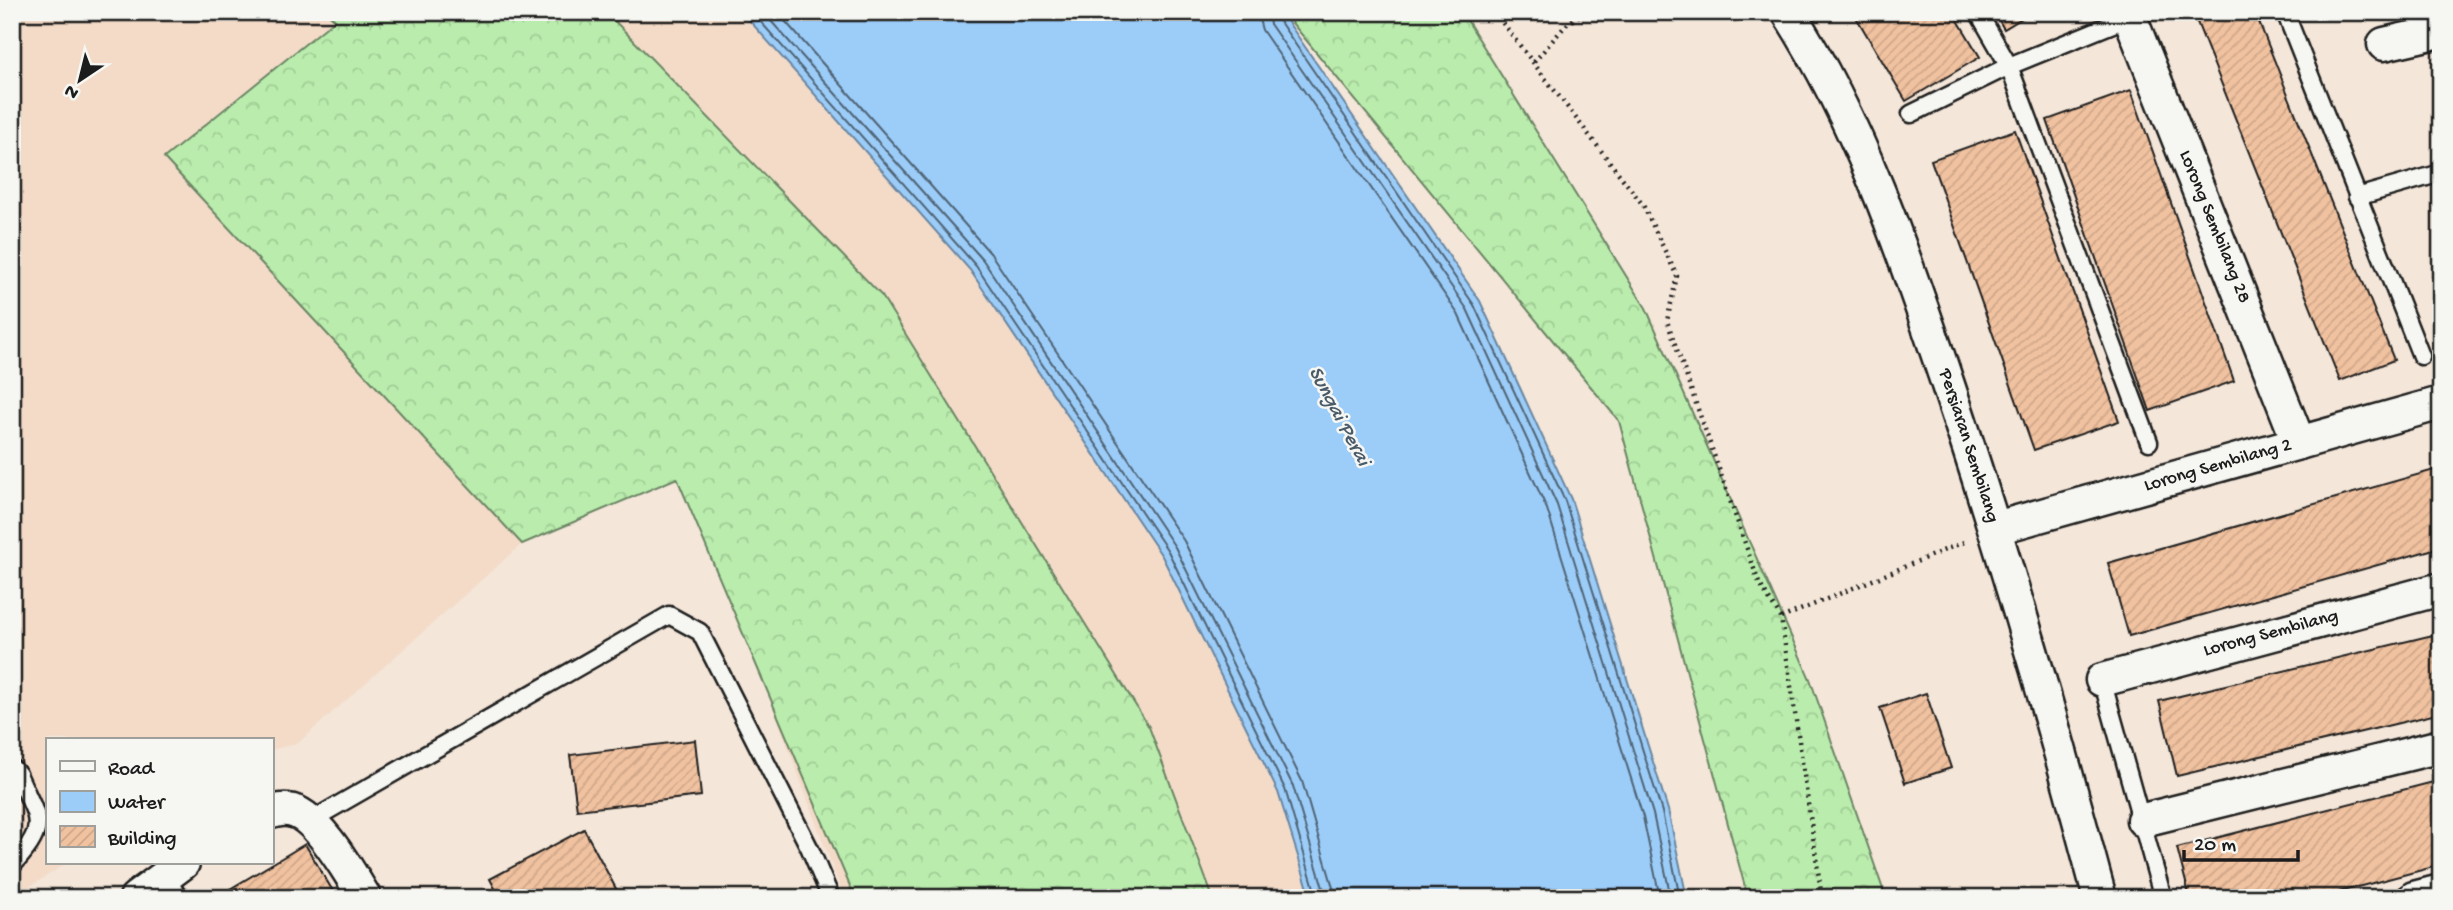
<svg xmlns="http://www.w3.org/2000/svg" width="2453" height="910" font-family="'Gochi Hand',sans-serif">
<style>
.built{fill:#f3dbc8}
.forest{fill:url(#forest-crowns);stroke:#6b8464;stroke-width:2}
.water{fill:#9ccdf9;stroke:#6986a1;stroke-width:2}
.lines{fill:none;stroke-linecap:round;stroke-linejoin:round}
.shore{stroke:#4f6374;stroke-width:2}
.building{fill:url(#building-hatch);stroke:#1c1c1c;stroke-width:2}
.lane-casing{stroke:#1c1c1c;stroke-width:21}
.street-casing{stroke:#1c1c1c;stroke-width:37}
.path{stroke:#1c1c1c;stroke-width:4.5;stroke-dasharray:2 5;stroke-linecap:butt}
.lane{stroke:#f6f6f2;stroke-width:16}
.street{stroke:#f6f6f2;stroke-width:32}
.labels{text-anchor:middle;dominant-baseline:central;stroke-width:5;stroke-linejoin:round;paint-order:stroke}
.street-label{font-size:19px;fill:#1c1c1c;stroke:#f6f6f2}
.water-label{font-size:21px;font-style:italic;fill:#495a69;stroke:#f6f6f2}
</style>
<defs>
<pattern id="forest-crowns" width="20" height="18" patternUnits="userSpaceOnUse" patternTransform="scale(1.75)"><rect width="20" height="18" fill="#baedad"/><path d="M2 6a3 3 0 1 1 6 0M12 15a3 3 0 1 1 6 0" fill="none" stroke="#9fcb94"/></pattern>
<pattern id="building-hatch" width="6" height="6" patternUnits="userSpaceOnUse" patternTransform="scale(1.75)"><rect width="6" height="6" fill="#f1c2a0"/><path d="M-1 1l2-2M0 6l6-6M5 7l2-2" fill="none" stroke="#cea689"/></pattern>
</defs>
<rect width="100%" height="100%" fill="#f4e6d9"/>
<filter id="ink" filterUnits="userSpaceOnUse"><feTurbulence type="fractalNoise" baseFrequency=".0143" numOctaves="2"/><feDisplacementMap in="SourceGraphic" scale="14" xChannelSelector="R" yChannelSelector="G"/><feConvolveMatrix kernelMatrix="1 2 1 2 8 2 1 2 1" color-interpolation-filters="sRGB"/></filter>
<g filter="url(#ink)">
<path class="built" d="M12,12H742L970,270L1162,556L1278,792L1311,898H844L763,680L677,478L522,544L298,743L271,750V740H47V863H67L12,898Z"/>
<g class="forest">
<path d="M327,12H606L882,296L1149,727L1213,898H855L677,478L522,544L164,158L335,20Z"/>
<path d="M1283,12H1462L1646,308L1810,679L1886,898H1748L1619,421Z"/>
</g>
<path class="water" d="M742,12H1281L1480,301L1571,499L1668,810L1687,898H1311L1278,792L1162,556L970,270Z"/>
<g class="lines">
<g class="shore">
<path d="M752,12L976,266L1168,551L1285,789L1317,898"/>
<path d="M763,12L983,260L1175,547L1293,786L1326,898"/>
<path d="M777,12L991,254L1184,541L1302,781L1336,898"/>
<path d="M1257,12L1262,30L1458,314L1547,509L1643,817L1660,898"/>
<path d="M1267,12L1270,24L1467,309L1557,505L1653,814L1671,898"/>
<path d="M1276,12L1278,19L1474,305L1565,501L1662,812L1680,898"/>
</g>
</g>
<g class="building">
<path d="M1853,12H1953L1980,57L1906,101Z"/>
<path d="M1994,12H2032L2004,29Z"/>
<path d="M2193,12H2255L2394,360L2340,381Z"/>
<path d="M2131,90L2234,381L2150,411L2047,120Z"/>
<path d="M2015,130L2119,421L2034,450L1931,160Z"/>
<path d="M2441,468V547L2129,636L2108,563Z"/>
<path d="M2441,633V713L2177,776L2159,701Z"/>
<path d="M1926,693L1951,768L1905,783L1880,708Z"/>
<path d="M695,740L701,796L577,810L570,755Z"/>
<path d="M2441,780V865L2316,898H2190L2177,848Z"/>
<path d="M584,829L621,898H500L490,879Z"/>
<path d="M305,844L337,898H215Z"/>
</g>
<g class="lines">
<defs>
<g id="lane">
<path d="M1978,12L2009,66L2149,442"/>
<path d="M2285,12L2421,356"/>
<path d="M1911,114L2009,66L2130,17"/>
<path d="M2357,197L2441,173"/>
<path d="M2102,680L2163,898"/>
<path d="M12,768L18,774C38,821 50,824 12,866"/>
<path d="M310,821L669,615L700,632L810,849L831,898"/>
<path d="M165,876L179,898"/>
</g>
<g id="street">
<path d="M1788,12C1862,127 1905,257 1948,385C2005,555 2054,725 2100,898"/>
<path d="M2128,12L2299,443"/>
<path d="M2384,44L2441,31"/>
<path d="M1996,528L2441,403"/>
<path d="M2102,680L2441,589"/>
<path d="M271,812C276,811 282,809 288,810C316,812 351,875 365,898"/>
<path d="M2143,820L2441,746"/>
<path d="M136,898L183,863"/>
<path d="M2414,898L2441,891"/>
</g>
</defs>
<use href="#lane" class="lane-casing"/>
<use href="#street" class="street-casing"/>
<g class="path">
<path d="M1494,12L1643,205L1677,276L1667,321L1759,583L1781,618L1822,898"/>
<path d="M1534,62L1566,25L1584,12"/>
<path d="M1781,618L1964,542"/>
</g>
<use href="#lane" class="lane"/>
<use href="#street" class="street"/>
</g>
</g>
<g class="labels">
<g class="street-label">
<text transform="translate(2214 227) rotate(68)">Lorong Sembilang 28</text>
<text transform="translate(1968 446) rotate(72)">Persiaran Sembilang</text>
<text transform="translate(2218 466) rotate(-16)">Lorong Sembilang 2</text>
<text transform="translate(2271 634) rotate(-15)">Lorong Sembilang</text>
</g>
<g class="water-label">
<text transform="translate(1338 417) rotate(62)">Sungai Perai</text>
</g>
</g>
<rect width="2453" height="910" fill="none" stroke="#f6f6f2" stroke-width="42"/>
<rect x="21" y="21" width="2411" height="868" fill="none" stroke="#1c1c1c" stroke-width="2.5" filter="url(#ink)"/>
<rect x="46" y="738" width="228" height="126" fill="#f6f6f2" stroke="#9f9f9c" stroke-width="2"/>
<rect x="60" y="761" width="35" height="10" fill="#f6f6f2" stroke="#9f9f9c" stroke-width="2"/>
<text x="108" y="774" font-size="21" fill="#1c1c1c">Road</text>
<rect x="60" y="791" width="35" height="21" fill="#9ccdf9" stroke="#9f9f9c" stroke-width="2"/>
<text x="108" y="808" font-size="21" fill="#1c1c1c">Water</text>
<rect x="60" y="826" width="35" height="21" fill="url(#building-hatch)" stroke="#9f9f9c" stroke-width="2"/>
<text x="108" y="844" font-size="21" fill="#1c1c1c">Building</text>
<g transform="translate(80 80) rotate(215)" stroke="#f6f6f2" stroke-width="5" paint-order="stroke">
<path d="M0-5L12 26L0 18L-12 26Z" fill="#1c1c1c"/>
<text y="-10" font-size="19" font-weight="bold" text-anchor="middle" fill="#1c1c1c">N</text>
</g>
<path d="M2184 850v10h114v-10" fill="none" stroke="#1c1c1c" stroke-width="3.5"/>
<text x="2194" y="850" font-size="21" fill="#1c1c1c" stroke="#f6f6f2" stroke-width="5" paint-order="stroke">20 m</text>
</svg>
